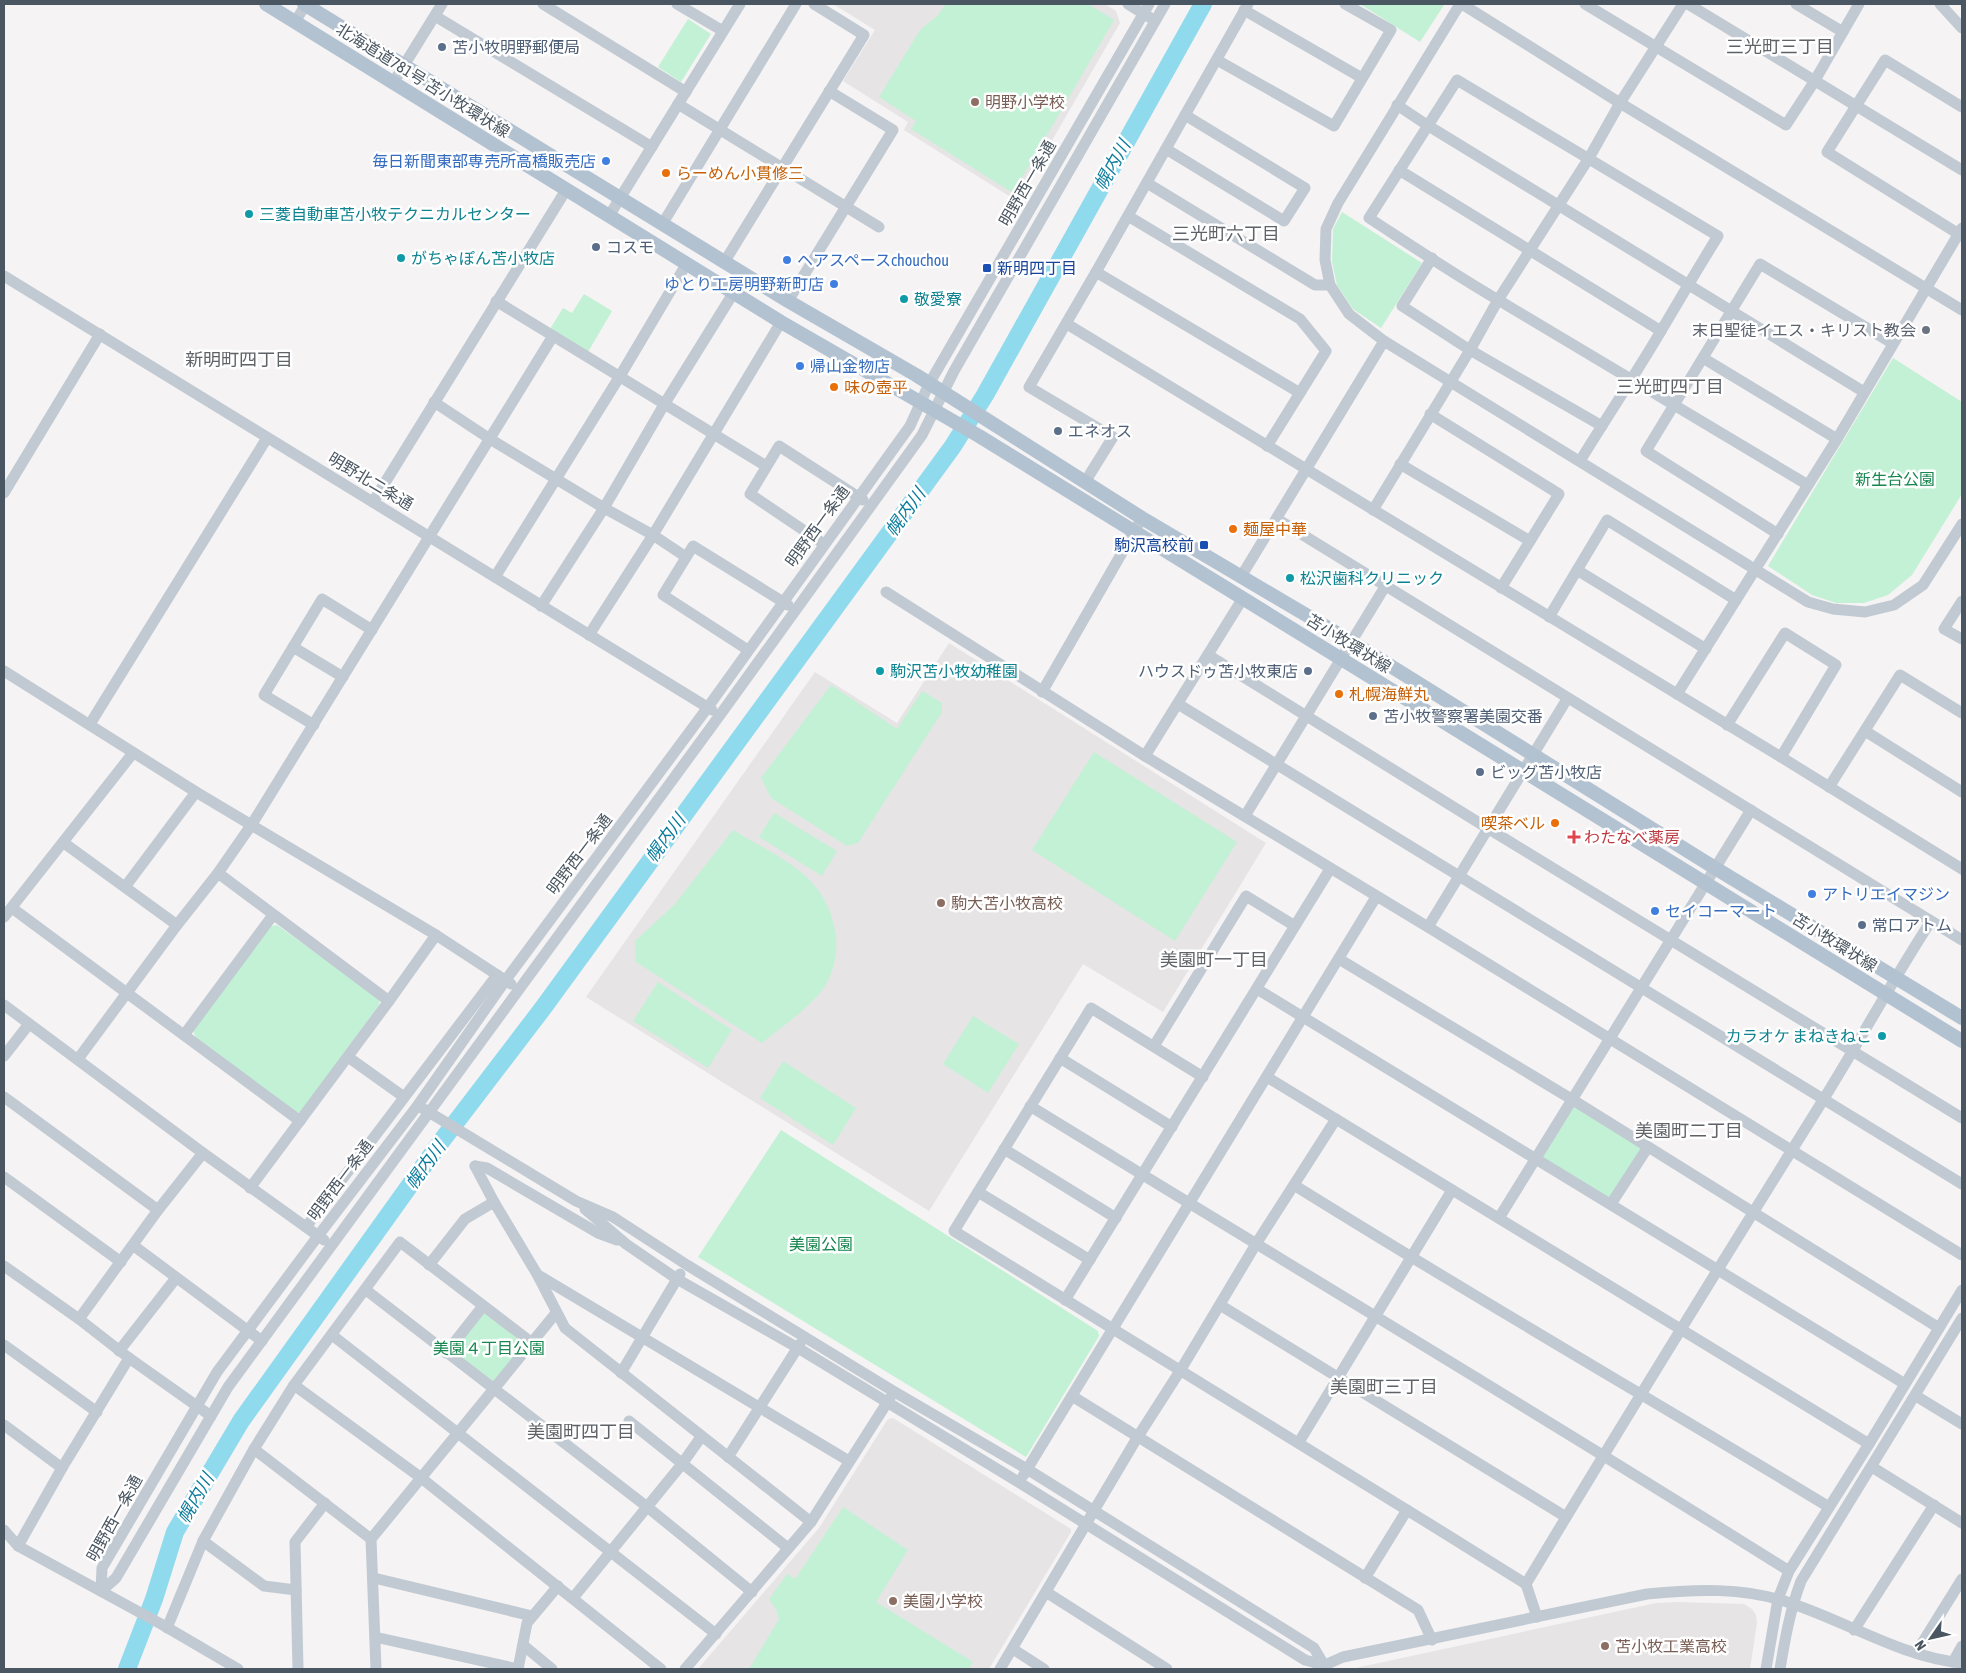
<svg xmlns="http://www.w3.org/2000/svg" width="1966" height="1673" font-family="'Asap Condensed','Noto Sans JP',sans-serif">
<style>
.education{fill:#e6e4e5}
.green{fill:#c3f1d5}
.lines{fill:none;stroke-linecap:round;stroke-linejoin:round}
.river{stroke:#90daee;stroke-width:18}
.minor{stroke:#c1cad2;stroke-width:11}
.major{stroke:#b3c2d1;stroke-width:14}
.service-dot{fill:#5c6f8a;stroke:#fff;stroke-width:2}
.education-dot{fill:#8d6e63;stroke:#fff;stroke-width:2}
.shop-dot{fill:#3f7fe0;stroke:#fff;stroke-width:2}
.food-dot{fill:#e8710a;stroke:#fff;stroke-width:2}
.culture-dot{fill:#0f9aa8;stroke:#fff;stroke-width:2}
.transit-dot{fill:#1a4fb4;stroke:#fff;stroke-width:2}
.worship-dot{fill:#6b7280;stroke:#fff;stroke-width:2}
.health-dot{fill:#e0444e;stroke:#fff;stroke-width:2}
.labels{text-anchor:middle;dominant-baseline:central;stroke-width:5;stroke-linejoin:round;paint-order:stroke}
.service-label{font-size:16px;fill:#4e5e75;stroke:#fff;text-anchor:start}
.street-label{font-size:16px;fill:#4a5661;stroke:#fff}
.education-label{font-size:16px;fill:#785e54;stroke:#fff;text-anchor:start}
.shop-label{font-size:16px;fill:#366cbe;stroke:#fff;text-anchor:start}
.food-label{font-size:16px;fill:#c56008;stroke:#fff;text-anchor:start}
.culture-label{font-size:16px;fill:#0d838f;stroke:#fff;text-anchor:start}
.transit-label{font-size:16px;fill:#164399;stroke:#fff;text-anchor:start}
.worship-label{font-size:16px;fill:#5b616d;stroke:#fff;text-anchor:end}
.park-label{font-size:16px;fill:#17864f;stroke:#fff}
.health-label{font-size:16px;fill:#be3a42;stroke:#fff;text-anchor:start}
.neighbourhood-label{font-size:18px;fill:#5f6368;stroke:#fff}
.water-label{font-size:18px;font-style:italic;fill:#0c7c9b;stroke:#fff}
</style>
<rect width="100%" height="100%" fill="#f5f3f3"/>
<g class="education">
<path d="M833,4H1105L1116,11L1120,23L1017,201L904,130L908,122L843,81L875,30Z"/>
<path d="M949,643L1266,843L1163,1012L1083,964L929,1211L586,997L815,672L897,723Z"/>
<path d="M893,1418L1071,1529V1532L989,1669H698L819,1528L888,1419Z"/>
<path d="M1677,1602L1744,1604L1752,1609L1756,1615L1757,1623L1750,1669H1351L1656,1603Z"/>
</g>
<g class="green">
<path d="M946,4H1088L1114,20L1013,193L911,129L916,121L879,97L920,30L938,15Z"/>
<path d="M1360,4H1443L1444,5L1420,42Z"/>
<path d="M688,19L711,34L681,82L658,67Z"/>
<path d="M1342,212L1422,263L1381,328L1353,309L1337,285L1332,262L1333,229Z"/>
<path d="M584,294L612,311L588,352L550,329L563,308L572,313Z"/>
<path d="M1893,358L1962,402V494L1912,575L1888,595L1864,603H1836L1812,595L1768,566Z"/>
<path d="M831,685L897,729L922,691L942,703V712L858,843L847,846L771,798L761,778Z"/>
<path d="M1094,752L1237,842L1175,941L1032,850Z"/>
<path d="M774,813L837,851L822,876L759,837Z"/>
<path d="M733,830C782,860 828,874 836,937C838,957 832,979 819,994C803,1013 781,1027 762,1043L636,962L635,941L674,905Z"/>
<path d="M277,925L380,999L379,1005L301,1112L297,1113L196,1038L193,1030L271,926Z"/>
<path d="M658,982L732,1030L708,1068L633,1021Z"/>
<path d="M973,1016L1019,1044L988,1093L943,1064Z"/>
<path d="M783,1061L856,1108L833,1145L760,1098Z"/>
<path d="M1573,1100L1648,1147L1611,1204L1537,1158Z"/>
<path d="M781,1130L1098,1331L1099,1336L1026,1457L698,1257Z"/>
<path d="M483,1306L531,1342L493,1389L446,1353Z"/>
<path d="M843,1507L908,1550L876,1602L973,1662L969,1669H749L779,1619L776,1609L769,1599L787,1574L795,1579Z"/>
</g>
<g class="lines">
<path class="river" d="M127,1669L154,1599L175,1532L241,1421L443,1139L543,1008L953,446L985,395L1203,4"/>
<g class="minor">
<path d="M543,4L686,92"/>
<path d="M677,4L723,31"/>
<path d="M1128,4L1149,17"/>
<path d="M1460,4L1338,203L1326,229L1325,260L1330,285L1349,314L1384,341L1808,602L1833,609L1865,612L1894,605L1923,585L1962,524"/>
<path d="M1462,4L1620,103L1962,310"/>
<path d="M1585,4L1786,125L1814,82L1859,4"/>
<path d="M1688,4L1962,170"/>
<path d="M1796,4L1843,32"/>
<path d="M1940,4L1962,28"/>
<path d="M1244,10L1362,78"/>
<path d="M435,16L652,147"/>
<path d="M295,22L306,4"/>
<path d="M1217,60L1334,126L1391,30L1345,4"/>
<path d="M393,83L442,4"/>
<path d="M678,104L879,227"/>
<path d="M1397,105L1427,125L1864,392"/>
<path d="M1962,107L1885,60L1827,152L1962,236"/>
<path d="M1166,149L1284,221L1305,188L1185,115"/>
<path d="M1399,170L1661,331"/>
<path d="M1147,183L1315,285H1330"/>
<path d="M609,216L740,4"/>
<path d="M1128,216L1300,319L1326,351L1267,446"/>
<path d="M663,223L796,4"/>
<path d="M1432,258L1402,306L1470,350L1602,426"/>
<path d="M725,261L864,35L814,4"/>
<path d="M1096,272L1300,393"/>
<path d="M4,276L712,710"/>
<path d="M496,301L766,466"/>
<path d="M788,301L893,130L829,91"/>
<path d="M1067,324L1781,757L1962,869"/>
<path d="M1703,358L1837,439"/>
<path d="M434,402L490,439L604,508L653,535L686,557"/>
<path d="M1430,414L1559,494L1501,588"/>
<path d="M1580,461C1607,417 1635,375 1661,331C1680,299 1698,268 1718,236L1457,80L1369,218C1412,246 1455,275 1500,301C1602,363 1706,423 1808,485"/>
<path d="M1400,464L1530,541"/>
<path d="M1085,482L1113,437L1029,387L1096,272L1248,4"/>
<path d="M4,493L100,334"/>
<path d="M373,502L566,190"/>
<path d="M1373,510L1470,350L1498,300L1589,158L1620,103L1683,4"/>
<path d="M1277,519L1962,940"/>
<path d="M1778,534L1646,451L1760,264L1892,343"/>
<path d="M824,544L750,494L779,446L863,500"/>
<path d="M1577,570L1706,649"/>
<path d="M1242,575L1384,341"/>
<path d="M495,577L620,376L687,263"/>
<path d="M886,592L1145,756L1428,927L1962,1255"/>
<path d="M1962,601L1944,629L1962,639"/>
<path d="M541,606L604,508L665,403L734,292"/>
<path d="M1549,617L1607,520L1736,600"/>
<path d="M589,635L653,535L781,322"/>
<path d="M293,647L343,677"/>
<path d="M748,650L663,595L693,546L788,605"/>
<path d="M1208,655L1489,829L1962,1118"/>
<path d="M4,671L196,792L436,935L511,984"/>
<path d="M1042,692L1142,518"/>
<path d="M1677,694L1837,439L1962,228"/>
<path d="M1178,704L1962,1184"/>
<path d="M90,724L267,438"/>
<path d="M314,725L264,695L322,599L372,630"/>
<path d="M1727,725L1785,633L1836,665L1781,757"/>
<path d="M1865,731L1962,792"/>
<path d="M1145,756L1243,598"/>
<path d="M1829,787L1900,675L1962,713"/>
<path d="M1245,816L1386,585"/>
<path d="M64,843L177,925"/>
<path d="M218,873L389,1001"/>
<path d="M125,887L196,792"/>
<path d="M12,908L300,1121"/>
<path d="M4,917L133,753"/>
<path d="M1428,927L1567,699"/>
<path d="M1339,959L1573,1100L1939,1328"/>
<path d="M1257,989C1473,1119 1688,1253 1905,1384"/>
<path d="M4,1005L203,1153L324,1240"/>
<path d="M184,1035L273,915"/>
<path d="M1154,1046L1246,896L1295,926"/>
<path d="M4,1056L29,1024"/>
<path d="M348,1057L404,1097"/>
<path d="M1060,1058L1172,1127"/>
<path d="M78,1059L177,925L218,873L252,824L553,336"/>
<path d="M1203,1077L1091,1008L954,1231C1144,1349 1336,1465 1526,1584C1622,1423 1721,1264 1820,1105C1858,1044 1892,981 1931,921"/>
<path d="M1267,1077L1869,1444"/>
<path d="M4,1097L158,1210"/>
<path d="M1030,1106C1283,1261 1538,1413 1789,1571"/>
<path d="M422,1108L576,1201L613,1217L687,1265L893,1391L1027,1469L1314,1648L1324,1665"/>
<path d="M1004,1149L1116,1218"/>
<path d="M475,1166L494,1202L537,1274L565,1328L811,1522"/>
<path d="M475,1166L487,1168L598,1233L617,1240"/>
<path d="M4,1177L121,1262"/>
<path d="M1294,1185C1470,1295 1651,1399 1829,1507"/>
<path d="M250,1188L389,1001L436,935"/>
<path d="M978,1192L1090,1260"/>
<path d="M1611,1204L1648,1147"/>
<path d="M585,1209L626,1244L677,1279L798,1348L1020,1483L1305,1660L1324,1665"/>
<path d="M1499,1218L1751,810"/>
<path d="M306,1227L497,975"/>
<path d="M134,1246L262,1341"/>
<path d="M429,1265L465,1219L494,1202"/>
<path d="M4,1266L79,1319L129,1358L211,1416"/>
<path d="M538,1275L849,1461"/>
<path d="M366,1290L646,1506L752,1592"/>
<path d="M1065,1300L1330,869"/>
<path d="M1220,1305L1566,1517"/>
<path d="M79,1319L158,1210L203,1153"/>
<path d="M332,1335L716,1634"/>
<path d="M4,1345L97,1412"/>
<path d="M119,1351L176,1278"/>
<path d="M446,1353L483,1306"/>
<path d="M621,1373L680,1274"/>
<path d="M294,1385L420,1477L661,1669"/>
<path d="M1072,1396L1418,1610L1432,1640"/>
<path d="M1916,1396L1962,1424"/>
<path d="M629,1421L788,1548"/>
<path d="M4,1425L62,1468"/>
<path d="M1299,1442L1452,1190"/>
<path d="M254,1449L371,1539"/>
<path d="M728,1457L800,1344"/>
<path d="M1872,1467L1962,1523"/>
<path d="M1023,1476L1376,897"/>
<path d="M4,1530L18,1546L161,1624L238,1669"/>
<path d="M203,1541L264,1586L296,1590"/>
<path d="M18,1546L62,1468L129,1358"/>
<path d="M374,1578L532,1616"/>
<path d="M1365,1578L1407,1510"/>
<path d="M1526,1584L1537,1617"/>
<path d="M101,1591L116,1578L228,1387L720,715L922,435L954,371L1165,4"/>
<path d="M101,1591L102,1568L217,1372L318,1236L418,1105L505,981L708,707L910,426L929,384L1149,4"/>
<path d="M1046,1592L1167,1669"/>
<path d="M573,1598L682,1464L701,1437"/>
<path d="M167,1628L203,1541L254,1449L294,1385L400,1242L531,1342"/>
<path d="M1854,1630L1934,1505"/>
<path d="M375,1637L518,1669"/>
<path d="M523,1645L552,1669"/>
<path d="M1013,1649L1044,1669"/>
<path d="M1916,1653L1962,1579"/>
<path d="M1953,1662L1962,1646"/>
<path d="M1318,1668L1343,1657L1647,1594C1695,1589 1744,1587 1790,1603C1848,1622 1901,1657 1962,1663"/>
<path d="M298,1669L295,1542L325,1503"/>
<path d="M376,1669L371,1539L556,1313"/>
<path d="M518,1669L527,1623L558,1586"/>
<path d="M685,1669L811,1522L890,1398"/>
<path d="M1000,1669L1137,1438L1180,1371L1256,1244L1336,1119"/>
<path d="M1766,1669L1778,1599L1789,1571L1869,1444L1962,1290"/>
<path d="M1780,1669C1785,1639 1790,1610 1801,1581L1962,1318"/>
</g>
<g class="major">
<path d="M266,4L781,322L979,436L1962,1041"/>
<path d="M304,4L788,301L916,375L1142,518L1352,642L1715,868L1962,1018"/>
</g>
</g>
<g class="service-dot">
<circle cx="442" cy="47" r="5"/>
<circle cx="596" cy="247" r="5"/>
<circle cx="1058" cy="431" r="5"/>
<circle cx="1308" cy="671" r="5"/>
<circle cx="1373" cy="716" r="5"/>
<circle cx="1480" cy="772" r="5"/>
<circle cx="1862" cy="925" r="5"/>
</g>
<g class="education-dot">
<circle cx="975" cy="102" r="5"/>
<circle cx="941" cy="903" r="5"/>
<circle cx="893" cy="1601" r="5"/>
<circle cx="1605" cy="1646" r="5"/>
</g>
<g class="shop-dot">
<circle cx="606" cy="161" r="5"/>
<circle cx="787" cy="260" r="5"/>
<circle cx="834" cy="284" r="5"/>
<circle cx="800" cy="366" r="5"/>
<circle cx="1812" cy="894" r="5"/>
<circle cx="1655" cy="911" r="5"/>
</g>
<g class="food-dot">
<circle cx="666" cy="173" r="5"/>
<circle cx="834" cy="387" r="5"/>
<circle cx="1233" cy="529" r="5"/>
<circle cx="1339" cy="694" r="5"/>
<circle cx="1555" cy="823" r="5"/>
</g>
<g class="culture-dot">
<circle cx="249" cy="214" r="5"/>
<circle cx="401" cy="258" r="5"/>
<circle cx="904" cy="299" r="5"/>
<circle cx="1290" cy="578" r="5"/>
<circle cx="880" cy="671" r="5"/>
<circle cx="1882" cy="1036" r="5"/>
</g>
<g class="transit-dot">
<rect x="982" y="263" width="10" height="10" rx="2.5"/>
<rect x="1199" y="540" width="10" height="10" rx="2.5"/>
</g>
<circle class="worship-dot" cx="1926" cy="330" r="5"/>
<path class="health-dot" d="M1571.5 829.5h5v5h5v5h-5v5h-5v-5h-5v-5h5z"/>
<g class="labels">
<g class="service-label">
<text x="452" y="47">苫小牧明野郵便局</text>
<text x="606" y="247">コスモ</text>
<text x="1068" y="431">エネオス</text>
<text x="1298" y="671" text-anchor="end">ハウスドゥ苫小牧東店</text>
<text x="1383" y="716">苫小牧警察署美園交番</text>
<text x="1490" y="772">ビッグ苫小牧店</text>
<text x="1872" y="925">常口アトム</text>
</g>
<g class="street-label">
<text transform="translate(423 80) rotate(32)">北海道道781号 苫小牧環状線</text>
<text transform="translate(1027 183) rotate(-60)">明野西一条通</text>
<text transform="translate(371 481) rotate(31)">明野北二条通</text>
<text transform="translate(817 526) rotate(-54)">明野西一条通</text>
<text transform="translate(1349 643) rotate(32)">苫小牧環状線</text>
<text transform="translate(579 854) rotate(-53)">明野西一条通</text>
<text transform="translate(1835 942) rotate(32)">苫小牧環状線</text>
<text transform="translate(340 1180) rotate(-53)">明野西一条通</text>
<text transform="translate(114 1518) rotate(-61)">明野西一条通</text>
</g>
<g class="education-label">
<text x="985" y="102">明野小学校</text>
<text x="951" y="903">駒大苫小牧高校</text>
<text x="903" y="1601">美園小学校</text>
<text x="1615" y="1646">苫小牧工業高校</text>
</g>
<g class="shop-label">
<text x="596" y="161" text-anchor="end">毎日新聞東部専売所高橋販売店</text>
<text x="797" y="260">ヘアスペースchouchou</text>
<text x="824" y="284" text-anchor="end">ゆとり工房明野新町店</text>
<text x="810" y="366">帰山金物店</text>
<text x="1822" y="894">アトリエイマジン</text>
<text x="1665" y="911">セイコーマート</text>
</g>
<g class="food-label">
<text x="676" y="173">らーめん小貫修三</text>
<text x="844" y="387">味の壺平</text>
<text x="1243" y="529">麺屋中華</text>
<text x="1349" y="694">札幌海鮮丸</text>
<text x="1545" y="823" text-anchor="end">喫茶ベル</text>
</g>
<g class="culture-label">
<text x="259" y="214">三菱自動車苫小牧テクニカルセンター</text>
<text x="411" y="258">がちゃぽん苫小牧店</text>
<text x="914" y="299">敬愛寮</text>
<text x="1300" y="578">松沢歯科クリニック</text>
<text x="890" y="671">駒沢苫小牧幼稚園</text>
<text x="1872" y="1036" text-anchor="end">カラオケ まねきねこ</text>
</g>
<g class="transit-label">
<text x="997" y="268">新明四丁目</text>
<text x="1194" y="545" text-anchor="end">駒沢高校前</text>
</g>
<g class="worship-label">
<text x="1916" y="330">末日聖徒イエス・キリスト教会</text>
</g>
<g class="park-label">
<text x="1895" y="479">新生台公園</text>
<text x="821" y="1244">美園公園</text>
<text x="489" y="1348">美園４丁目公園</text>
</g>
<g class="health-label">
<text x="1584" y="837">わたなべ薬房</text>
</g>
<g class="neighbourhood-label">
<text x="1780" y="46">三光町三丁目</text>
<text x="1226" y="233">三光町六丁目</text>
<text x="239" y="359">新明町四丁目</text>
<text x="1670" y="386">三光町四丁目</text>
<text x="1214" y="959">美園町一丁目</text>
<text x="1689" y="1130">美園町二丁目</text>
<text x="1384" y="1386">美園町三丁目</text>
<text x="581" y="1431">美園町四丁目</text>
</g>
<g class="water-label">
<text transform="translate(1112 165) rotate(-61)">幌内川</text>
<text transform="translate(905 512) rotate(-54)">幌内川</text>
<text transform="translate(665 838) rotate(-54)">幌内川</text>
<text transform="translate(425 1165) rotate(-54)">幌内川</text>
<text transform="translate(195 1498) rotate(-60)">幌内川</text>
</g>
</g>
<rect width="1966" height="1673" fill="none" stroke="#4a5661" stroke-width="10"/>
<g transform="translate(1931 1638) rotate(236)" stroke="#ffffff" stroke-width="4" paint-order="stroke">
<path d="M0-4L9 19L0 12L-9 19Z" fill="#4a5661"/>
<text y="-8" font-size="14" font-weight="bold" text-anchor="middle" fill="#4a5661">N</text>
</g>
</svg>
